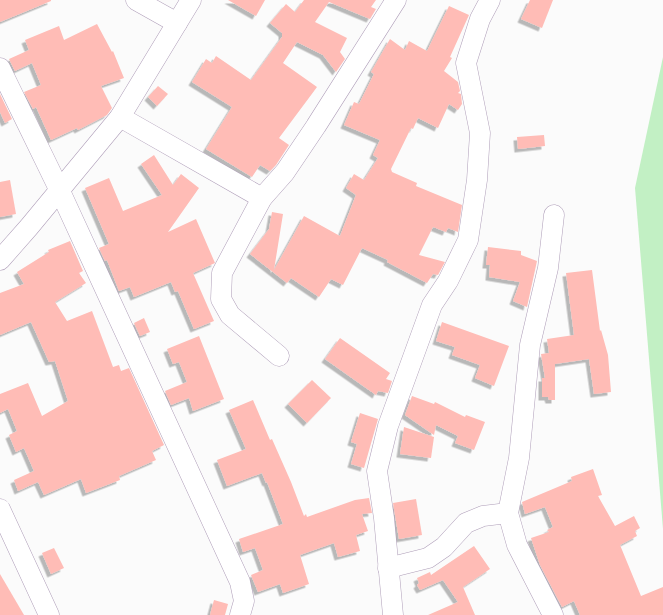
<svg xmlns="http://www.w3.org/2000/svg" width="663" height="615" font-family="'Source Sans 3',sans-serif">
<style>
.green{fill:#c2f0c4}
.building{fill:#ffbcb6;filter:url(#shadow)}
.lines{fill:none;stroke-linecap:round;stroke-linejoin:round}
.minor-casing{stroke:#af9eb9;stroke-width:21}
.minor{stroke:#fff;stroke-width:20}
</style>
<defs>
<filter id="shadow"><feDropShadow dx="-3.5" dy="3.5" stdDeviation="0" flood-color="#0004"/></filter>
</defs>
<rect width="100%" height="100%" fill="#fbfbfb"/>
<path class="green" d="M663,57V529L635,188Z"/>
<g class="building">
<path d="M0,0H51V1L0,22Z"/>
<path d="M228,0H265L256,16Z"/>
<path d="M304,0H376L371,7L376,9L370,19L329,2L315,22L347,38L340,52L345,59L336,72L323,55L297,42L283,63L317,87L279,138L289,145L276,165L270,171L260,165L252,177L206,149L232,107L192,82L206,59L212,63L216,56L251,80L282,37V33L270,23L286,4L295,12Z"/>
<path d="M530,0H553L542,28L521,19Z"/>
<path d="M449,6L469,15L450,57L452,58L444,71L458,82L460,91L458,93L461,94L462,104L458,110L449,104L438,128L418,118L413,129L411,128L391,169L392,172L417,183L416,186L462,205L458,232L448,228L446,232L433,227L419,255L445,262L438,275L433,274L427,283L387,262L388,260L362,248L343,285L331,279L319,297L291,278L287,283L250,254L269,229L272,212L283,214L274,270L304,216L340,236L356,195L346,188L354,174L364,180L378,158L373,155L380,140L344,125L354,102L359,104L374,74L371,72L390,39L405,50L409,41L427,51Z"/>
<path d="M97,24L112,52L113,51L124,78L101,86L112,108L107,115L78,130L77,128L51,140L36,107L33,109L24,92L41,85L32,63L15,71L9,59L29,50L25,40L59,26L64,40Z"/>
<path d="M158,86L168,94L157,106L148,97Z"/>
<path d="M0,94L12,119L5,123L0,112Z"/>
<path d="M544,135L545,146L518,149L517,137Z"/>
<path d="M154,155L173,185L181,174L199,188L168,232L196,219L215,263L193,273L214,321L194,329L178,291L175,292L171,282L134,297L130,287L119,291L107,260L105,261L99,248L109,244L85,188L109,178L123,211L162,195L141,164Z"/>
<path d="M10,180L16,214L0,217V182Z"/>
<path d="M70,241L83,271L79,273L86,283L55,302L67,321L92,311L113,367L119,365L121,371L129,368L164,445L152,451L156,460L119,476L120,480L86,493L81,479L44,495L38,482L18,491L14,480L34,471L24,448L16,452L9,435L17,431L8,409L0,413V394L28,383L42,416L68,401L55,361L49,362L31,322L0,335V293L24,284L17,272L49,252L48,250Z"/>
<path d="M488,247L521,251V255L537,261L527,307L513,301L520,282L489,277L490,265H486Z"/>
<path d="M592,270L600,331L601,330L608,355L611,392L594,394L589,359L555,364V400H549L548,397H542V378H545L541,354L549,353L547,339L574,335L566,273Z"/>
<path d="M144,318L150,332L140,336L134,323Z"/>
<path d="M442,322L509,346L494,386L475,378L480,365L452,355L455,347L436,341Z"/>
<path d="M199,336L224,399L193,411L189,398L171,405L165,391L187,382L179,362L173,364L167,349Z"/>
<path d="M340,338L390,373L386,379L392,381L388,393L378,391L376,395L325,359Z"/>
<path d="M312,380L331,398L307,423L288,404Z"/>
<path d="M412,396L434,404L435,402L465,417L466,415L485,422L474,450L455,443L458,436L436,425L434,435L405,415Z"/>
<path d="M253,400L270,440L272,439L291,482L304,516L306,514L307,517L355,500L369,498L372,513L362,514L368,531L356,535L360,551L338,557L334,543L300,555L309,584L283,593L280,584L258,592L251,575L263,570L255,548L243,552L239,539L283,524L267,482L266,483L262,473L227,486L217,460L246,449L229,410Z"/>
<path d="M360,413L378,419L364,468L351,464L357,444L351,442Z"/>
<path d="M404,427L434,437L431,458L400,454Z"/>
<path d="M593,469L602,495L598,496L615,526L634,516L640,528L635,531L637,536L620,545L641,596L663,587V615H580L574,601L562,607L540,565L531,538L549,532L547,530L553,527L545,507L525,514L522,502L572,481L571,477Z"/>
<path d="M416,499L422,535L399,539L393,503Z"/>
<path d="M474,546L490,569L463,587L475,615H428L458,602L443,580L420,590L417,585L419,583L417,578L430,572L431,575Z"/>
<path d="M54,548L64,568L51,574L42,553Z"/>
<path d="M0,574L24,615H0Z"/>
<path d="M214,600L228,604L225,615H210Z"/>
</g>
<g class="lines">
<defs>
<g id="minor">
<path d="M136,0L177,23"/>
<path d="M0,68L59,189L240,582L244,601L240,615"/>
<path d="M120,117L262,198"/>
<path d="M0,260L29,227L120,117L191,0"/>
<path d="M279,356L230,315L221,299L222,273L262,198L285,172L316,126L396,0"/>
<path d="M0,509L49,615"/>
<path d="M388,568L428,558L444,547L466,523L483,516L508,513"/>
<path d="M393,615L384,518L377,471L388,426L432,305L448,281L468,240L477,180L480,133L466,63L480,19L490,0"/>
<path d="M553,615L517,545L508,513L519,458L530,345L548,268L554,215"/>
</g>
</defs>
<use href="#minor" class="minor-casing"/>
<use href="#minor" class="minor"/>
</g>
</svg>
